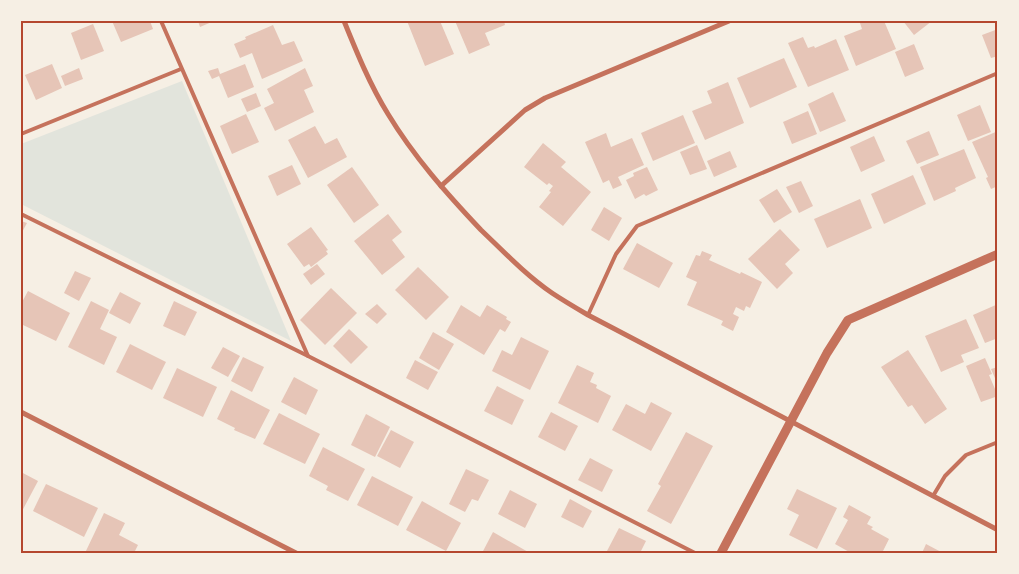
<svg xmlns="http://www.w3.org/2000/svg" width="1019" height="574" font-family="'Nunito Sans',sans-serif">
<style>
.green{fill:#e2e4dc}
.building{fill:#e6c5b7}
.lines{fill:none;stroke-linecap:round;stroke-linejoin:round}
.service{stroke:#c5725c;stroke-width:4}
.minor{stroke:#c5725c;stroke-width:5}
.tertiary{stroke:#c5725c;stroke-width:9}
.neatline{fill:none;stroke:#b5482f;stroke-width:2}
</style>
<rect width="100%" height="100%" fill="#f6efe4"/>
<path class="green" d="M182,81L291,341L21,204V144Z"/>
<g class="building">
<path d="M112,21H150L153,29L121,42Z"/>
<path d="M198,21H214L200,27Z"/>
<path d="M407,21H440L454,54L425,66Z"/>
<path d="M455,21H504L505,25L485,33L490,45L469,54Z"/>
<path d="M865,21H884L896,49L856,66L844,36L862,29L860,23Z"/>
<path d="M903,21H932L914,35Z"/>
<path d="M93,24L104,51L81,60L71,33Z"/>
<path d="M273,25L282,45L294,41L303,61L262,79L252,53L240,58L234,44L246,39L245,37Z"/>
<path d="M998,29V56L991,58L982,35Z"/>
<path d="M803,37L808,48L814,46L815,48L836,39L849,70L808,87L788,43Z"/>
<path d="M914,44L924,69L905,77L895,52Z"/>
<path d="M784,58L797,87L750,108L737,78Z"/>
<path d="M52,64L62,88L36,100L25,75Z"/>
<path d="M245,64L254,87L228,98L219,76L212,79L208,71L218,68L220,74Z"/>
<path d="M79,68L83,79L65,86L61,76Z"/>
<path d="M305,68L313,86L304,90L314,112L275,131L264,108L274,103L267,89Z"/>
<path d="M728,82L744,123L705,140L692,111L712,103L707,91Z"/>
<path d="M833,92L846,121L820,132L808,104Z"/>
<path d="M256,93L261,106L247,112L241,99Z"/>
<path d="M980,105L991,132L968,141L957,115Z"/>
<path d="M808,111L817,134L792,144L783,122Z"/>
<path d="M246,114L259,142L232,154L220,126Z"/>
<path d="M683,115L695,143L653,161L641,133Z"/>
<path d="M315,126L325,144L337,138L347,157L308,178L288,140Z"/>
<path d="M929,131L939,155L917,164L906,141Z"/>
<path d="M998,131V186L991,189L986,178L988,177L972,142Z"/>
<path d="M606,133L611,147L632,138L644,165L618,177L622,185L613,189L609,180L603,183L585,142Z"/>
<path d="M874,136L885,161L861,172L850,147Z"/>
<path d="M543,143L566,162L561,167L591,192L563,226L539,207L551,192L549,191L553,186L549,183L547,185L524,167Z"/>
<path d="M697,145L707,169L690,175L680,152Z"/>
<path d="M964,149L976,178L955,188L956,191L934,201L920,167Z"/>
<path d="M730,151L737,167L714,177L707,161Z"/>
<path d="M292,165L301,184L277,196L268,176Z"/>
<path d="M352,167L379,205L354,223L327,185Z"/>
<path d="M647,167L658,190L646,196L644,194L635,199L626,180L634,176L633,173Z"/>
<path d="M913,175L926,204L884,224L871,194Z"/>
<path d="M801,181L813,206L799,213L786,187Z"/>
<path d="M777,189L792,212L774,223L759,200Z"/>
<path d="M860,199L872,228L827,248L814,219Z"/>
<path d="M604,207L622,218L609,241L591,230Z"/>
<path d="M388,214L402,232L392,240L405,257L382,275L354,241Z"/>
<path d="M21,221L27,223L21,234Z"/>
<path d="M311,227L328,250L326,251L328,254L311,267L309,264L304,267L287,244Z"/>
<path d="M780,229L800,250L785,264L793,273L777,289L748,259Z"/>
<path d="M637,243L673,263L659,288L623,269Z"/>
<path d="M702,251L712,255L709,260L740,274L741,272L762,282L750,308L746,306L744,311L736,307L733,314L739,317L733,331L721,325L723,321L687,305L697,282L686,277L696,255L700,256Z"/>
<path d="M317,264L325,274L311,285L303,274Z"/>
<path d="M418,267L449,297L426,320L395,290Z"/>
<path d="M75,271L91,278L79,301L64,293Z"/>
<path d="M331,288L357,313L325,345L300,320Z"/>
<path d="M28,291L70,313L56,341L21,324V304Z"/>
<path d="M120,292L141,303L130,324L109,313Z"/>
<path d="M91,301L109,310L100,329L117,337L104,365L68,347Z"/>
<path d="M174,301L197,312L185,336L163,326Z"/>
<path d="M377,304L387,314L377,324L365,314Z"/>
<path d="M998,304V338L985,343L973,315Z"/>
<path d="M461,305L480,317L487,305L507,317L506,319L511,322L505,332L500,329L484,355L446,332Z"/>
<path d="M966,319L979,348L961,355L964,362L941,372L925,336Z"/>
<path d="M349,329L368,347L351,364L333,346Z"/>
<path d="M433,332L454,344L439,370L419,358Z"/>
<path d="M521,337L549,351L530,390L492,371L502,350L512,355Z"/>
<path d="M130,344L166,362L152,390L116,372Z"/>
<path d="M223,347L240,356L228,377L211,368Z"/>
<path d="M908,350L947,409L925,424L912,405L908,407L881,367Z"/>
<path d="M243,357L264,367L252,392L231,381Z"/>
<path d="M985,358L992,374L989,375L998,396L981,402L966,366Z"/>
<path d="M415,360L438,372L428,390L406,378Z"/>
<path d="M577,365L594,373L590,382L597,385L596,388L611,396L598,423L558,403Z"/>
<path d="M998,367V385L991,369Z"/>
<path d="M177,368L217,387L203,417L163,398Z"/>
<path d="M294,377L318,390L306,415L281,402Z"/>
<path d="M497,386L524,400L512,425L484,411Z"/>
<path d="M231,390L270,410L255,439L234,430L235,428L217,419Z"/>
<path d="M651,402L672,413L651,451L612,430L626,404L645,414Z"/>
<path d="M551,412L578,426L565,451L538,437Z"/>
<path d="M279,413L320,434L305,464L263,444Z"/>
<path d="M366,414L390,427L375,457L351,445Z"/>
<path d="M391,430L414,442L400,468L377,456Z"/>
<path d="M686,432L713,446L671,524L647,511L661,486L658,484Z"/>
<path d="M323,447L365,469L348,501L326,490L328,486L309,476Z"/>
<path d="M590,458L613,470L602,492L578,480Z"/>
<path d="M466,469L489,480L478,501L472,499L465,512L449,504Z"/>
<path d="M21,472L38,481L21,513Z"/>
<path d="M372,476L413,497L398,526L357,505Z"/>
<path d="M46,484L98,508L84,537L33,511Z"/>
<path d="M797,489L837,508L817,549L789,535L799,515L787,509Z"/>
<path d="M510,490L537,504L525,528L498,514Z"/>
<path d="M570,499L592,511L583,528L561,517Z"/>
<path d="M422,501L461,523L446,551L406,530Z"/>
<path d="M849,505L871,517L867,524L873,527L871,529L889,539L882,553H851L835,544L848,520L843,517Z"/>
<path d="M104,513L125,523L119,535L138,545L134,553H85Z"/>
<path d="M619,528L646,541L640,553H610L607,551Z"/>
<path d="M493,532L530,553H482Z"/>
<path d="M926,544L943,553H922Z"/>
</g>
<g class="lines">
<g class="service">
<path d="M161,21L308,356"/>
<path d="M21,134L181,69"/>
<path d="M21,214L308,356L695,553"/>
<path d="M588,315L616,254L637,226L998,73"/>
<path d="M933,496L945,476L966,455L998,442"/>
</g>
<g class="minor">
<path d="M344,21C357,53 370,85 388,114C414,157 447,194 481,230C504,252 526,275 552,293C564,301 576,308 588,315L998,530"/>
<path d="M441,186L525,110L545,98L729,21"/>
<path d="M21,412L296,553"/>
</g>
<path class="tertiary" d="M721,553L827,353L848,320L998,254"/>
</g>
<rect width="1019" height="574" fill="none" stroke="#f6efe4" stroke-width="45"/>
<rect x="22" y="22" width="974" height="530" class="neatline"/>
</svg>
